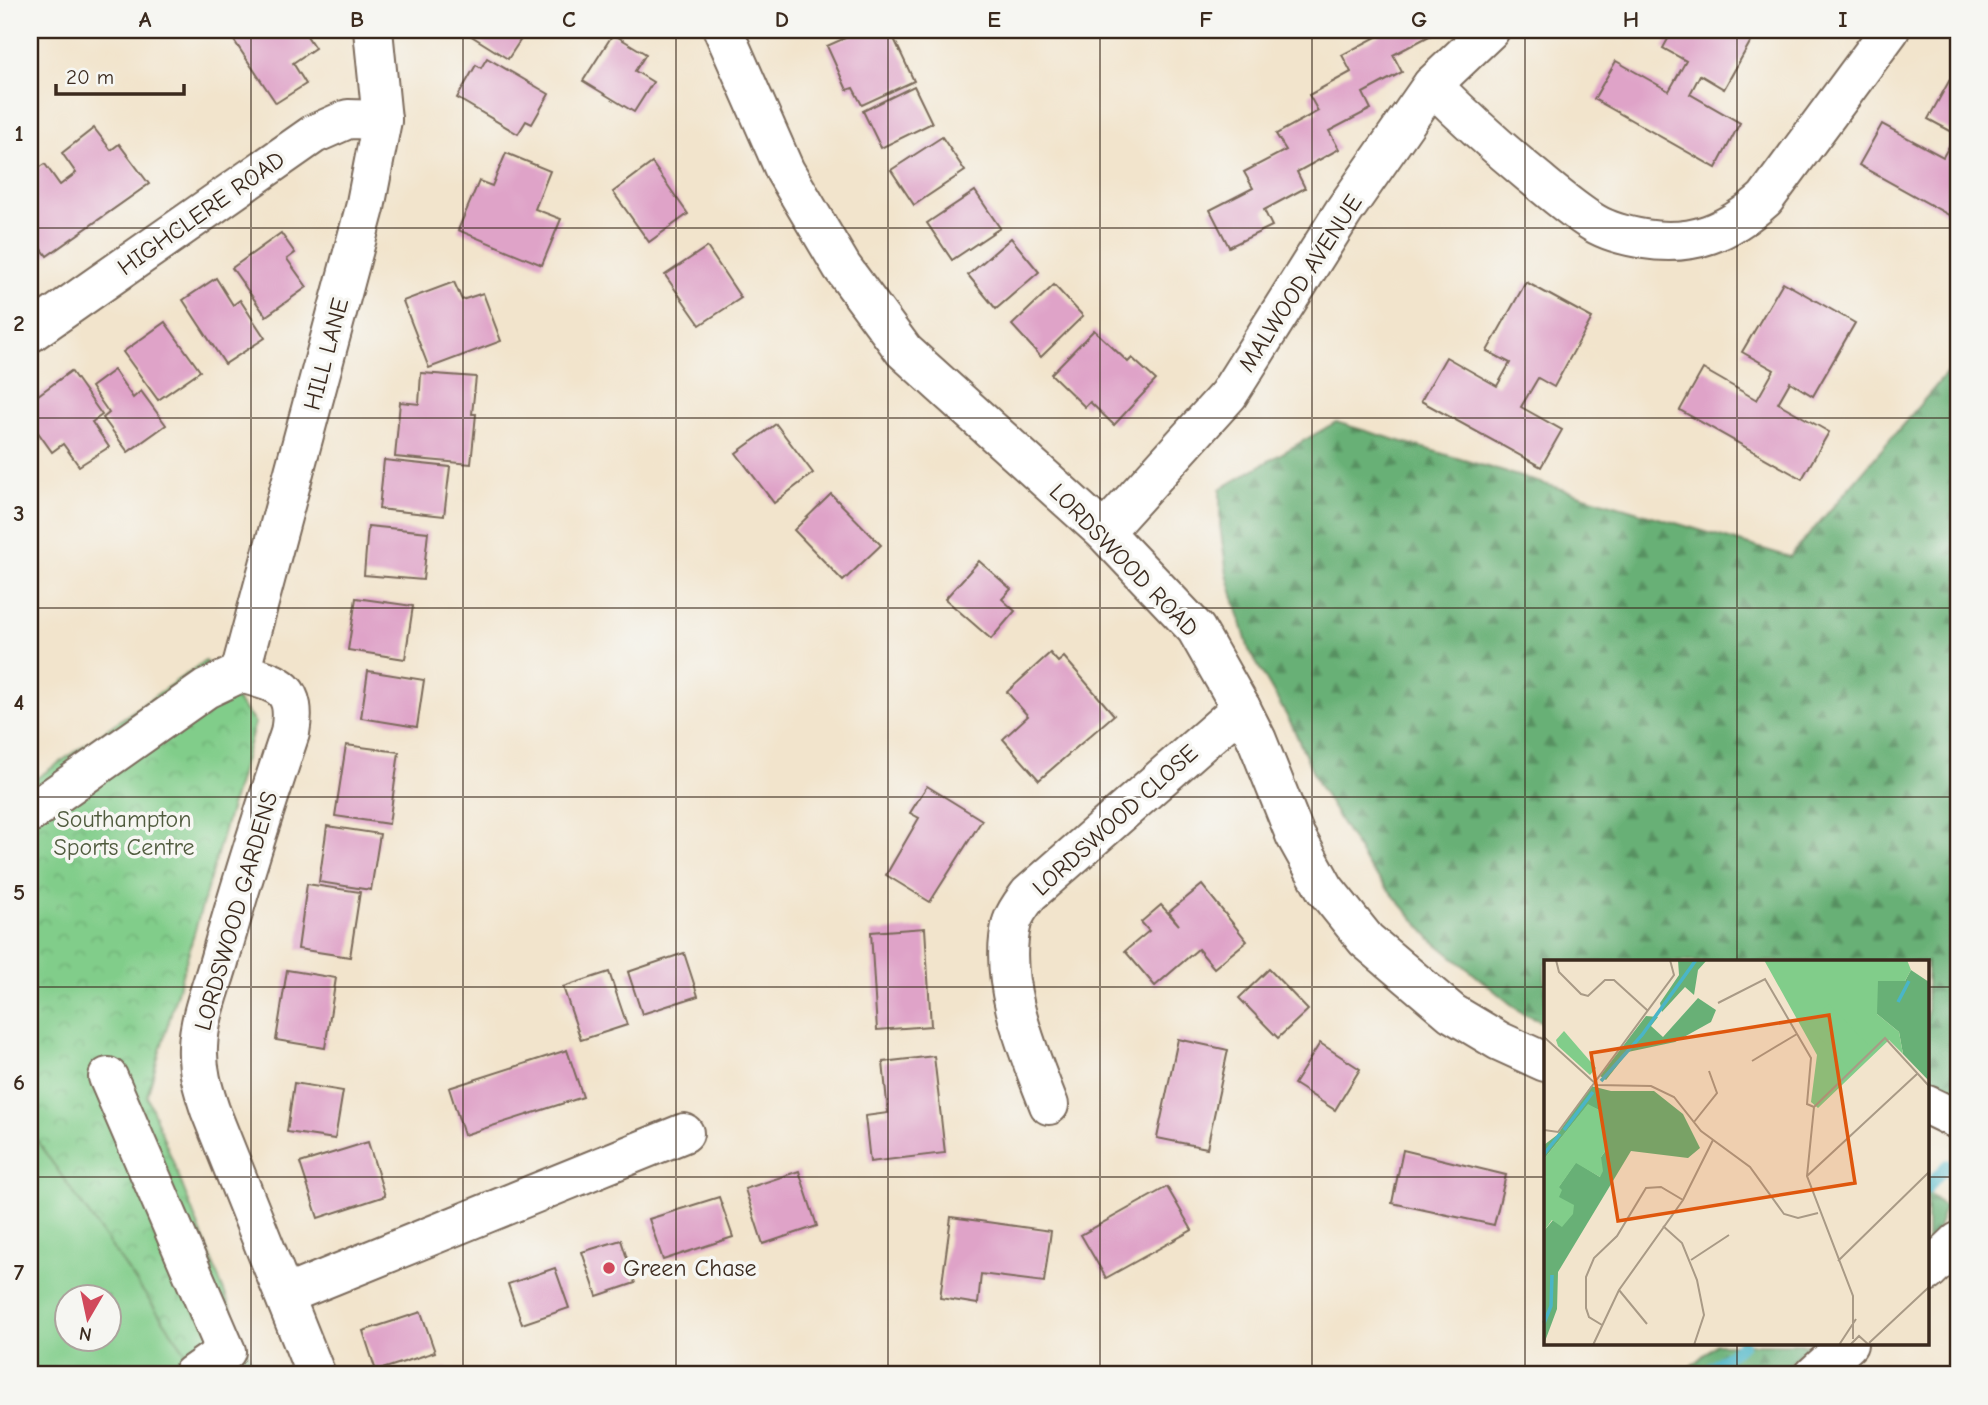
<svg xmlns="http://www.w3.org/2000/svg" width="1988" height="1405" font-family="'Comic Neue',sans-serif">
<style>
.forest{fill:url(#forest-firs);stroke:#526d4a;stroke-width:2}
.park{fill:url(#park-crowns);stroke:#5e7c54;stroke-width:2;fill-rule:evenodd}
.garden{fill:#81cd8a;stroke:#5e7c54;stroke-width:2;fill-rule:evenodd}
.lines{fill:none;stroke-linecap:round;stroke-linejoin:round}
.stream{stroke:#4ab5c7;stroke-width:12}
.building{fill:#dfa3c8}
.minor-casing{stroke:#7b6b5b;stroke-width:42}
.minor{stroke:#fff;stroke-width:38}
.grid{fill:none;stroke:#3b2a1e;stroke-width:2;stroke-opacity:0.55}
.poi-dot{fill:#d1495b;stroke:#f6f6f2;stroke-width:2.5}
.labels{text-anchor:middle;dominant-baseline:central;stroke-width:7;stroke-linejoin:round;paint-order:stroke}
.street-label{font-size:24px;fill:#3b2a1e;stroke:#f6f6f2}
.park-label{font-size:24px;fill:#505b3e;stroke:#f6f6f2}
.poi-label{font-size:24px;fill:#3b2a1e;stroke:#f6f6f2;text-anchor:start}
.inset-river{fill:none;stroke:#4ab5c7;stroke-width:3.5}
.inset-road{fill:none;stroke:#a99a86;stroke-width:2}
.view{fill:#df570d;fill-opacity:0.15;stroke:#df570d;stroke-width:3.5}
.inset-edge{fill:none;stroke:#3b2a1e;stroke-width:3.5}
.neatline{fill:none;stroke:#3b2a1e;stroke-width:2.5}
.grid-label{font-size:23px;text-anchor:middle;font-weight:bold;fill:#3b2a1e}
</style>
<defs>
<pattern id="forest-firs" width="22" height="20" patternUnits="userSpaceOnUse" patternTransform="scale(1.75)"><rect width="22" height="20" fill="#68b076"/><path d="M5 1l3.5 6h-7zM16 11l3.5 6h-7z" fill="#578f60"/></pattern>
<pattern id="park-crowns" width="20" height="18" patternUnits="userSpaceOnUse" patternTransform="scale(1.75)"><rect width="20" height="18" fill="#81cd8a"/><path d="M2 6a3 3 0 1 1 6 0M12 15a3 3 0 1 1 6 0" fill="none" stroke="#70b077"/></pattern>
</defs>
<rect width="100%" height="100%" fill="#f6f6f2"/>
<filter id="ink" filterUnits="userSpaceOnUse"><feTurbulence type="fractalNoise" baseFrequency=".0143" numOctaves="2"/><feDisplacementMap in="SourceGraphic" scale="14" xChannelSelector="R" yChannelSelector="G"/><feConvolveMatrix kernelMatrix="1 2 1 2 8 2 1 2 1" color-interpolation-filters="sRGB"/></filter>
<filter id="wash" filterUnits="userSpaceOnUse"><feTurbulence type="fractalNoise" baseFrequency=".00686" numOctaves="4" result="noise"/><feDisplacementMap in="SourceGraphic" scale="28" xChannelSelector="R" yChannelSelector="G"/><feGaussianBlur stdDeviation="1.57" result="paint"/><feColorMatrix in="noise" values="0 0 0 0 0 0 0 0 0 0 0 0 0 0 0 0 0 1.4 0 .05"/><feComposite in="paint" operator="in"/></filter>
<g filter="url(#wash)">
<rect width="100%" height="100%" fill="#f2e4cc"/>
<g class="forest">
<path d="M1958,360V1099L1927,1082V962H1545V1023L1523,1014L1432,940L1367,865L1318,784L1292,725L1249,650L1227,574L1220,526V489L1336,422L1790,557Z"/>
<path d="M1927,1191L1945,1208L1933,1242L1927,1247Z"/>
<path d="M1716,1344H1810L1779,1375H1426L1487,1372H1603L1689,1368Z"/>
</g>
<path class="park" d="M205,661L255,723L147,1096L257,1375H30V783ZM66,1296H108V1338H66Z"/>
<path class="garden" d="M30,1131L187,1354L156,1375H30ZM66,1296H108V1338H66Z"/>
<g class="lines">
<g class="stream">
<path d="M1927,1188L1947,1165"/>
<path d="M1703,1375L1743,1344"/>
</g>
</g>
<g id="blocks">
<g class="building">
<path d="M227,30H303L315,48L293,63L306,84L276,103Z"/>
<path d="M462,30H527L508,59Z"/>
<path d="M863,30H890L914,81L862,105L853,88L847,90L827,46Z"/>
<path d="M1379,30H1436L1437,32L1393,55L1402,72L1363,93L1371,109L1329,131L1339,149L1297,172L1305,188L1264,210L1272,226L1229,247L1210,210L1253,188L1244,172L1286,150L1276,134L1318,111L1309,95L1351,72L1342,55L1382,34Z"/>
<path d="M1673,30H1757L1724,89L1700,75L1690,94L1740,123L1716,168L1594,99L1616,61L1669,91L1686,61L1663,48Z"/>
<path d="M613,34L646,54L635,71L653,82L634,112L583,81Z"/>
<path d="M487,58L549,94L532,124L526,121L518,134L457,98L476,65L481,68Z"/>
<path d="M1958,65V220L1859,165L1882,124L1943,157L1956,134L1928,119Z"/>
<path d="M914,86L932,123L881,148L863,111Z"/>
<path d="M94,128L111,150L119,144L149,184L47,256L30,233V174L45,164L60,185L76,173L62,153Z"/>
<path d="M942,137L965,171L914,205L891,170Z"/>
<path d="M506,153L550,171L535,209L561,219L542,265L458,230L479,181L492,186Z"/>
<path d="M652,163L688,214L649,242L613,192Z"/>
<path d="M975,191L1000,228L952,260L927,223Z"/>
<path d="M281,233L295,253L287,259L307,287L266,316L232,268Z"/>
<path d="M1011,238L1039,272L996,309L968,275Z"/>
<path d="M707,247L741,298L700,325L665,275Z"/>
<path d="M216,278L233,305L240,300L265,338L225,364L183,300Z"/>
<path d="M454,282L462,300L483,293L501,341L429,368L403,301Z"/>
<path d="M1526,282L1592,318L1554,387L1538,378L1521,407L1562,430L1541,467L1421,401L1446,357L1497,386L1510,363L1487,351Z"/>
<path d="M1783,282L1855,323L1813,396L1790,382L1778,403L1829,432L1802,479L1680,410L1703,369L1757,400L1774,370L1742,352Z"/>
<path d="M1054,285L1083,316L1041,357L1012,325Z"/>
<path d="M165,322L200,371L158,400L123,352Z"/>
<path d="M1094,330L1128,362L1132,358L1156,380L1114,425L1090,402L1085,407L1051,374Z"/>
<path d="M114,370L133,398L141,391L166,425L128,452L103,418L109,413L91,387Z"/>
<path d="M71,371L102,415L92,422L109,447L79,466L63,444L52,452L30,421V401Z"/>
<path d="M421,373L476,377L472,414H476L471,464L395,457L400,402L419,404Z"/>
<path d="M776,424L813,473L774,503L736,453Z"/>
<path d="M384,460L450,467L444,516L379,509Z"/>
<path d="M831,494L881,545L843,581L794,530Z"/>
<path d="M368,526L428,532L423,580L364,575Z"/>
<path d="M979,561L1011,589L1002,599L1015,611L991,639L945,599Z"/>
<path d="M356,598L413,606L405,659L348,650Z"/>
<path d="M1050,653L1058,662L1064,657L1114,715L1039,780L1003,739L1028,716L1007,692Z"/>
<path d="M368,671L424,680L417,727L361,718Z"/>
<path d="M346,745L399,752L389,824L335,816Z"/>
<path d="M927,786L982,820L930,902L886,875L919,818L910,813Z"/>
<path d="M327,826L380,834L371,890L319,882Z"/>
<path d="M307,884L360,892L350,957L298,949Z"/>
<path d="M1202,885L1247,941L1214,968L1198,949L1155,986L1125,951L1149,931L1141,922L1161,905L1179,925L1169,912Z"/>
<path d="M925,928L931,1026L877,1030L871,932Z"/>
<path d="M684,953L698,996L642,1014L628,972Z"/>
<path d="M1269,969L1308,1010L1278,1038L1239,998Z"/>
<path d="M287,970L336,978L325,1048L276,1040Z"/>
<path d="M609,972L627,1025L581,1040L563,987Z"/>
<path d="M1178,1039L1228,1050L1207,1148L1157,1138Z"/>
<path d="M1320,1043L1360,1069L1335,1110L1294,1084Z"/>
<path d="M567,1050L583,1097L464,1135L449,1088Z"/>
<path d="M934,1056L945,1153L870,1162L865,1116L888,1113L883,1062Z"/>
<path d="M294,1083L343,1091L335,1139L287,1132Z"/>
<path d="M368,1142L385,1196L318,1218L300,1163Z"/>
<path d="M1403,1150L1506,1175L1494,1225L1392,1203Z"/>
<path d="M799,1171L817,1226L763,1244L745,1189Z"/>
<path d="M1167,1187L1192,1230L1106,1278L1081,1235Z"/>
<path d="M719,1197L733,1237L663,1260L649,1219Z"/>
<path d="M951,1217L1051,1231L1044,1282L981,1274L978,1304L940,1298Z"/>
<path d="M621,1240L635,1283L597,1296L582,1252Z"/>
<path d="M555,1268L569,1308L522,1324L508,1284Z"/>
<path d="M421,1312L435,1352L376,1371L363,1331Z"/>
<path d="M447,1368L449,1375H427Z"/>
</g>
</g>
</g>
<g filter="url(#ink)">
<use href="#blocks" fill-opacity="0" stroke="#7b6b5b" stroke-width="2"/>
<g class="lines">
<defs>
<g id="minor">
<path d="M723,30L785,171L842,267L904,351L1104,532L1196,629L1241,708L1257,740L1295,835L1325,889L1366,940L1452,1013L1499,1041L1545,1062"/>
<path d="M1432,85C1463,116 1496,146 1530,174C1551,191 1571,209 1594,223C1609,232 1626,236 1644,239C1693,247 1728,232 1765,199L1890,30"/>
<path d="M30,333L314,134L348,119L382,120"/>
<path d="M1104,532L1228,395L1344,211L1432,85L1490,30"/>
<path d="M240,673C279,683 298,687 290,733C265,808 241,883 220,958C212,987 199,1017 198,1047C197,1070 203,1089 210,1110L316,1375"/>
<path d="M240,673L365,208L382,120L373,30"/>
<path d="M30,813L206,689L240,673"/>
<path d="M108,1077L226,1351L192,1375"/>
<path d="M1049,1105C1028,1051 997,980 1012,922C1015,912 1023,902 1029,894L1241,708"/>
<path d="M1927,1105L1958,1120"/>
<path d="M1927,1272L1958,1242"/>
<path d="M285,1295L684,1133"/>
<path d="M1814,1375L1848,1344"/>
</g>
</defs>
<use href="#minor" class="minor-casing"/>
<use href="#minor" class="minor"/>
</g>
</g>
<path class="grid" d="M251,30V1375M463,30V1375M676,30V1375M888,30V1375M1100,30V1375M1312,30V1375M1525,30V1375M1737,30V962M30,228H1958M30,418H1958M30,608H1958M30,797H1958M30,987H1545M1927,987H1958M30,1177H1545M1927,1177H1958M1737,1344V1375"/>
<circle class="poi-dot" cx="609" cy="1268" r="7"/>
<g class="labels">
<g class="street-label">
<text transform="translate(201 213) rotate(-35)">HIGHCLERE ROAD</text>
<text transform="translate(1300 283) rotate(-57)">MALWOOD AVENUE</text>
<text transform="translate(326 354) rotate(-75)">HILL LANE</text>
<text transform="translate(1124 560) rotate(46)">LORDSWOOD ROAD</text>
<text transform="translate(1115 820) rotate(-42)">LORDSWOOD CLOSE</text>
<text transform="translate(236 911) rotate(-74)">LORDSWOOD GARDENS</text>
</g>
<g class="park-label">
<text x="124" y="819">Southampton<tspan x="124" dy="28">Sports Centre</tspan></text>
</g>
<g class="poi-label">
<text x="623" y="1268">Green Chase</text>
</g>
</g>
<g transform="translate(1544 960)">
<rect width="385" height="385" fill="#f2e4cc"/>
<path d="M20,71L52,108L46,115L14,86L12,80Z" fill="#81cd8a"/>
<path d="M134,0H163L154,10L150,35L141,27L118,52L116,43L135,15ZM331,0L361,21L367,10L385,22V121L359,94L355,72L333,54ZM154,38L172,50L167,62L131,82L84,92L62,120L56,116L102,56L114,57L107,66L119,77ZM47,126L67,131H110L139,154L156,188L144,198L87,191L14,312L13,349L0,384V271L9,260L14,228L32,202L56,217L57,197L62,190L57,151L44,145L0,199V185L13,175Z" fill="#68b076"/>
<path d="M220,0H363L367,10L361,21H334L333,54L355,72L359,94L345,80L274,148L267,142L273,95Z" fill="#81cd8a"/>
<path d="M285,44L328,89L307,110L263,65ZM44,144L57,151L62,190L57,197L59,211L56,217L32,203L15,227L18,230L15,237L30,245L29,254L18,267L8,260L0,271V199Z" fill="#81cd8a"/>
<path class="inset-river" d="M354,42L365,21M57,121L98,75L152,0M20,170L49,132M0,194L16,174M0,363L7,346L8,315"/>
<path class="inset-road" d="M12,0L15,12L37,34L44,36L61,20H70L103,50M174,43L221,19L267,98L263,144L270,147M0,77L53,125L107,126L130,137L157,171L206,207L240,254L254,258L274,253M208,101L253,74M270,147L263,216L309,336V379M270,147L341,78L385,126M150,162L173,133L165,111M0,170L14,172L130,15L126,0M263,216L373,114M119,266L138,283L153,320L160,355L150,385M147,300L185,275M294,301L385,212M75,330L103,364M58,365L45,357L42,348V317L50,298L73,276L102,228L117,227L139,240M325,383L385,327M49,385L75,330L139,240L169,180M295,385L312,359M306,385L315,376L325,385"/>
<path class="view" d="M285,55L311,223L74,261L47,93Z"/>
<rect width="385" height="385" class="inset-edge"/>
</g>
<rect width="1988" height="1405" fill="none" stroke="#f6f6f2" stroke-width="77"/>
<g transform="translate(88 1318) rotate(189)"><circle r="33" fill="#f6f6f2" stroke="#aba49d" stroke-width="2"/>
<path d="M0-5L12 26L0 18L-12 26Z" fill="#d1495b"/>
<text y="-10" font-size="19" font-weight="bold" text-anchor="middle" fill="#3b2a1e">N</text>
</g>
<path d="M56 84v10h128v-10" fill="none" stroke="#3b2a1e" stroke-width="3.5"/>
<text x="66" y="84" font-size="21" fill="#3b2a1e" stroke="#f6f6f2" stroke-width="5" paint-order="stroke">20 m</text>
<rect x="38" y="38" width="1912" height="1328" class="neatline"/>
<g class="grid-label">
<text x="145" y="27">A</text>
<text x="357" y="27">B</text>
<text x="569" y="27">C</text>
<text x="782" y="27">D</text>
<text x="994" y="27">E</text>
<text x="1206" y="27">F</text>
<text x="1419" y="27">G</text>
<text x="1631" y="27">H</text>
<text x="1843" y="27">I</text>
<text x="19" y="141">1</text>
<text x="19" y="331">2</text>
<text x="19" y="521">3</text>
<text x="19" y="710">4</text>
<text x="19" y="900">5</text>
<text x="19" y="1090">6</text>
<text x="19" y="1280">7</text>
</g>
</svg>
